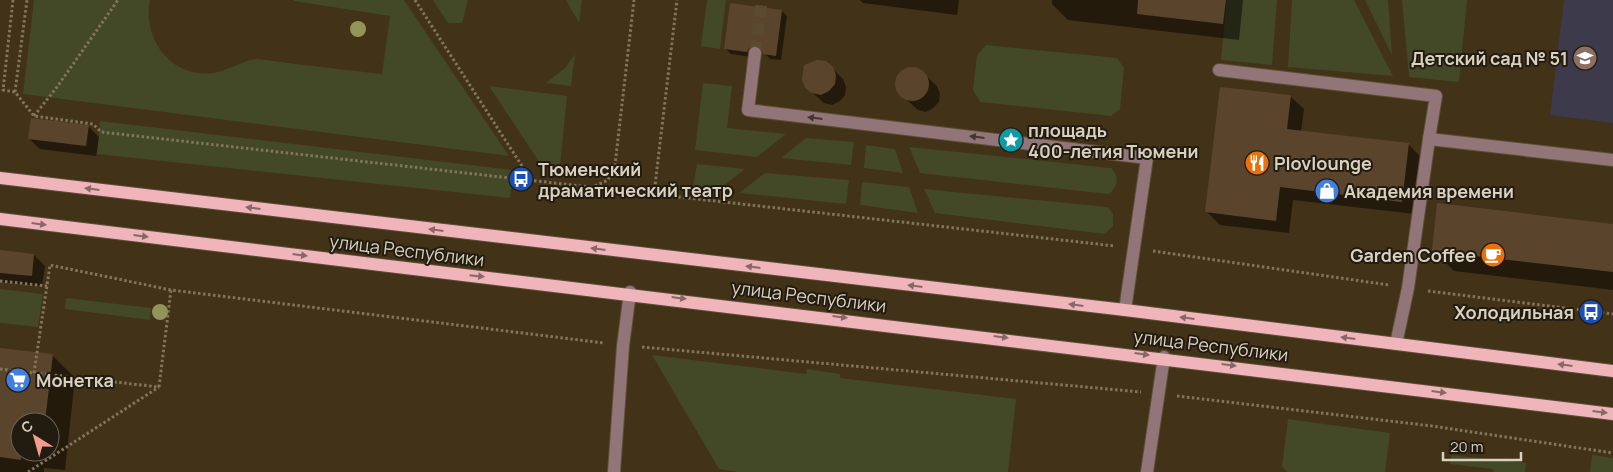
<svg xmlns="http://www.w3.org/2000/svg" width="1613" height="472" font-family="Manrope,sans-serif">
<style>
.education{fill:#3d3a4b}
.green{fill:#434827}
.shadow{fill:#0007;fill-rule:evenodd}
.building{fill:#5a442c}
.lines{fill:none;stroke-linecap:round;stroke-linejoin:round}
.minor-tunnel{stroke:#594a30;stroke-width:12;stroke-dasharray:12 6;stroke-linecap:butt}
.minor-casing{stroke:#5d4e35;stroke-width:14}
.major-casing{stroke:#5d4e35;stroke-width:14}
.path{stroke:#82755f;stroke-width:3;stroke-dasharray:2.5 2.5;stroke-linecap:butt}
.minor{stroke:#927578;stroke-width:12}
.major{stroke:#efb5bb;stroke-width:12}
.tree{fill:#93945a}
.oneway{fill:#44362f}
.oneway2{fill:#886866}
.labels{text-anchor:middle;dominant-baseline:central;stroke-width:4;stroke-linejoin:round;paint-order:stroke}
.poi-label{font-size:18px;font-weight:bold;fill:#dad0c0;stroke:#221b10;text-anchor:start}
.street-label{font-size:18px;fill:#dad0c0;stroke:#221b10}
</style>
<rect width="100%" height="100%" fill="#423217"/>
<path class="education" d="M1564,0H1613V123L1550,115Z"/>
<g class="green">
<path d="M34,0H150C142,40 172,79 214,73C227,71 246,59 257,59C269,60 282,62 295,64C324,67 353,71 382,74L390,16L294,1V0H404L509,156L23,94Z"/>
<path d="M433,0H468L462,23H448Z"/>
<path d="M566,0H582L579,23Z"/>
<path d="M707,0H726L720,49L701,46Z"/>
<path d="M1227,0H1277L1272,65L1221,60Z"/>
<path d="M1292,0H1354L1393,76L1288,67Z"/>
<path d="M1365,0H1388L1392,55Z"/>
<path d="M1402,0H1467L1459,82L1409,77Z"/>
<path d="M986,45L1117,58L1124,68L1120,109L1111,116L980,102L973,90L977,55Z"/>
<path d="M575,54L571,86L546,83L565,68Z"/>
<path d="M703,83L732,86L727,128L786,134L757,157L695,150Z"/>
<path d="M489,86L567,96L560,166L540,163Z"/>
<path d="M100,121L513,170L510,198L97,154Z"/>
<path d="M806,138L854,142L851,165L781,158Z"/>
<path d="M866,145L895,149L903,173L864,168Z"/>
<path d="M909,147L1111,168C1120,176 1118,188 1108,194L920,173Z"/>
<path d="M697,164L745,169L718,190L693,187Z"/>
<path d="M765,173L849,180L846,204L739,193Z"/>
<path d="M862,182L909,187L918,213L860,205Z"/>
<path d="M924,189L1108,207L1113,214V226L1105,234L935,213Z"/>
<path d="M0,289L43,294L38,327L0,323Z"/>
<path d="M66,298L151,308L150,320L65,309Z"/>
<path d="M652,355L806,374L807,369L840,374V378L1016,399L1008,472H738L719,469Z"/>
<path d="M1288,419L1390,433L1385,472H1287L1282,466Z"/>
<path d="M1451,455L1526,463L1525,472H1494L1493,469L1450,464Z"/>
<path d="M1592,455L1613,458V472H1590Z"/>
</g>
<g class="shadow">
<path d="M860,0H959L957,15L863,3Z"/>
<path d="M1052,0H1243L1239,40L1068,20L1052,4Z"/>
<path d="M782,11L787,16L781,60L770,59L762,50L754,53L752,57L731,54L726,49Z"/>
<path d="M832,68L843,79L846,87L845,95L840,101L832,105L824,103L806,87Z"/>
<path d="M911,68L919,69L937,86L940,94L939,102L933,108L926,112L918,110L900,94L896,86L898,78L903,71Z"/>
<path d="M1290,96L1304,109L1301,132L1409,145L1422,158L1415,214L1293,200L1289,233L1220,225L1207,212Z"/>
<path d="M88,126L99,137L96,156L40,149L29,139Z"/>
<path d="M1613,225V290L1454,271L1433,250Z"/>
<path d="M0,251L34,255L45,266L42,286L0,282Z"/>
<path d="M0,349L52,355L75,378L65,470L44,468V472H0ZM20,422H50V452H20Z"/>
</g>
<g class="building">
<path d="M1138,0H1226L1223,24L1137,14Z"/>
<path d="M730,3L782,10L776,56L763,54L760,47L756,45L749,48L747,52L724,49Z"/>
<path d="M817,60L826,61L833,67L836,75L835,84L829,91L821,95L812,93L805,88L802,79L804,65Z"/>
<circle cx="912" cy="84" r="17"/>
<path d="M1220,87L1291,95L1287,129L1409,143L1402,202L1280,187L1276,221L1205,212Z"/>
<path d="M31,118L89,125L86,146L28,139Z"/>
<path d="M1437,203L1613,224V272L1432,251Z"/>
<path d="M0,250L34,254L32,276L0,273Z"/>
<path d="M0,348L53,354L45,422H20L21,460L0,457Z"/>
</g>
<g class="lines">
<path class="minor-tunnel" d="M755,53L762,0"/>
<defs>
<g id="minor">
<path d="M755,53L748,110L1147,158L1125,310"/>
<path d="M1219,70L1436,96L1429,139L1613,160"/>
<path d="M1396,344L1408,288L1429,139"/>
<path d="M614,472L623,346L630,292"/>
<path d="M1147,472L1164,357"/>
</g>
<g id="major">
<path d="M0,178L1125,310L1613,371"/>
<path d="M0,219C538,282 1076,345 1613,414"/>
</g>
</defs>
<use href="#minor" class="minor-casing"/>
<use href="#major" class="major-casing"/>
<g class="path">
<path d="M13,0L3,90L15,92L34,116L93,124L101,132L1115,246"/>
<path d="M415,0L531,180"/>
<path d="M15,92L27,0"/>
<path d="M34,116L57,87L118,0"/>
<path d="M595,186L608,180L615,165L634,0"/>
<path d="M654,194L677,0"/>
<path d="M1153,251L1389,285"/>
<path d="M0,281L47,286"/>
<path d="M1428,291L1613,314"/>
<path d="M642,347L1141,392"/>
<path d="M0,369L159,387"/>
<path d="M34,373L50,265L171,290"/>
<path d="M159,387L171,290L604,343"/>
<path d="M1177,396L1432,426L1613,453"/>
<path d="M28,472L159,387"/>
</g>
<use href="#minor" class="minor"/>
<use href="#major" class="major"/>
</g>
<g class="tree">
<circle cx="358" cy="29" r="8"/>
<circle cx="160" cy="312" r="8"/>
</g>
<defs><path id="oneway-solid" d="M-6-.8H1V-3.2L6.5 0L1 3.2V.8H-6Z" transform="scale(1.25)"/></defs>
<g class="oneway">
<use href="#oneway-solid" transform="translate(815 118) rotate(-173)"/>
<use href="#oneway-solid" transform="translate(977 137) rotate(-173)"/>
</g>
<g class="oneway2">
<use href="#oneway-solid" transform="translate(92 189) rotate(-173)"/>
<use href="#oneway-solid" transform="translate(253 208) rotate(-173)"/>
<use href="#oneway-solid" transform="translate(39 224) rotate(7)"/>
<use href="#oneway-solid" transform="translate(436 230) rotate(-173)"/>
<use href="#oneway-solid" transform="translate(141 236) rotate(7)"/>
<use href="#oneway-solid" transform="translate(598 249) rotate(-173)"/>
<use href="#oneway-solid" transform="translate(300 255) rotate(7)"/>
<use href="#oneway-solid" transform="translate(753 267) rotate(-173)"/>
<use href="#oneway-solid" transform="translate(477 276) rotate(6)"/>
<use href="#oneway-solid" transform="translate(915 286) rotate(-173)"/>
<use href="#oneway-solid" transform="translate(679 298) rotate(7)"/>
<use href="#oneway-solid" transform="translate(1076 305) rotate(-173)"/>
<use href="#oneway-solid" transform="translate(840 317) rotate(7)"/>
<use href="#oneway-solid" transform="translate(1187 318) rotate(-173)"/>
<use href="#oneway-solid" transform="translate(1001 337) rotate(7)"/>
<use href="#oneway-solid" transform="translate(1348 338) rotate(-173)"/>
<use href="#oneway-solid" transform="translate(1142 354) rotate(8)"/>
<use href="#oneway-solid" transform="translate(1229 365) rotate(7)"/>
<use href="#oneway-solid" transform="translate(1565 365) rotate(-173)"/>
<use href="#oneway-solid" transform="translate(1439 392) rotate(7)"/>
<use href="#oneway-solid" transform="translate(1600 412) rotate(7)"/>
</g>
<defs>
<symbol id="school-disc" viewBox="-11 -11 22 22"><circle r="9.5" fill="#8d6e63" stroke="#221b10"/><path d="M0-5L7-2L0 1L-7-2ZM-4 1L0 2.5L4 1V4Q0 6-4 4Z" fill="#fff"/></symbol>
<symbol id="sight-disc" viewBox="-11 -11 22 22"><circle r="9.5" fill="#0f9aa8" stroke="#221b10"/><path d="M0-6L1.8-2.2L6-1.7L2.9 1.2L3.7 5.4L0 3.3L-3.7 5.4L-2.9 1.2L-6-1.7L-1.8-2.2Z" fill="#fff"/></symbol>
<symbol id="restaurant-disc" viewBox="-11 -11 22 22"><circle r="9.5" fill="#e8710a" stroke="#221b10"/><path d="M-5-6h1v4h1v-4h1v4h1v-4h1v5L-1.5 .5V6h-2V.5L-5-1ZM5-6V6H3V1.5H1.5Q1.5-4 5-6Z" fill="#fff"/></symbol>
<symbol id="bus-disc" viewBox="-11 -11 22 22"><circle r="9.5" fill="#1a4fb4" stroke="#221b10"/><path d="M-5-6H5V4H4V6H2V4H-2V6H-4V4H-5ZM-3.5-4V0h7V-4ZM-3.5 1.2v1.5H-2V1.2ZM2 1.2v1.5H3.5V1.2Z" fill="#fff"/></symbol>
<symbol id="shop-disc" viewBox="-11 -11 22 22"><circle r="9.5" fill="#3f7fe0" stroke="#221b10"/><path d="M-5-2.5h2.3a2.7 3.5 0 0 1 5.4 0H5L5.5 6h-11ZM-1.5-2.5h3a1.5 2.3 0 0 0-3 0Z" fill="#fff"/></symbol>
<symbol id="cafe-disc" viewBox="-11 -11 22 22"><circle r="9.5" fill="#e8710a" stroke="#221b10"/><path d="M-5.5-4.5H6V0H3Q3 3.5 0 3.5H-2.5Q-5.5 3.5-5.5 0ZM3-3.2v2h1.7v-2ZM-6 4.5H4V6H-6Z" fill="#fff"/></symbol>
<symbol id="supermarket-disc" viewBox="-11 -11 22 22"><circle r="9.5" fill="#3f7fe0" stroke="#221b10"/><path d="M-6-5.5h2.5l.6 2H6L4.5 2H-2.5L-4.4-4H-6ZM-1.5 3.2a1.3 1.3 0 1 0 .1 0ZM3 3.2a1.3 1.3 0 1 0 .1 0Z" fill="#fff"/></symbol>
</defs>
<g fill-rule="evenodd">
<use href="#school-disc" x="1571" y="44" width="28" height="28"/>
<use href="#sight-disc" x="997" y="126" width="28" height="28"/>
<use href="#restaurant-disc" x="1243" y="149" width="28" height="28"/>
<use href="#bus-disc" x="507" y="165" width="28" height="28"/>
<use href="#shop-disc" x="1313" y="177" width="28" height="28"/>
<use href="#cafe-disc" x="1479" y="241" width="28" height="28"/>
<use href="#bus-disc" x="1577" y="298" width="28" height="28"/>
<use href="#supermarket-disc" x="4" y="366" width="28" height="28"/>
</g>
<g class="labels">
<g class="poi-label">
<text x="1568" y="58" text-anchor="end">Детский сад № 51</text>
<text x="1028" y="130">площадь<tspan x="1028" dy="21">400-летия Тюмени</tspan></text>
<text x="1274" y="163">Plovlounge</text>
<text x="538" y="169">Тюменский<tspan x="538" dy="21">драматический театр</tspan></text>
<text x="1344" y="191">Академия времени</text>
<text x="1476" y="255" text-anchor="end">Garden Coffee</text>
<text x="1574" y="312" text-anchor="end">Холодильная</text>
<text x="36" y="380">Монетка</text>
</g>
<g class="street-label">
<text transform="translate(407 250) rotate(7)">улица Республики</text>
<text transform="translate(809 296) rotate(7)">улица Республики</text>
<text transform="translate(1211 345) rotate(7)">улица Республики</text>
</g>
</g>
<g transform="translate(35 437) rotate(323)"><circle r="24" fill="#221b10" stroke="#6c6356"/>
<path d="M0-4L9 19L0 12L-9 19Z" fill="#f59c90"/>
<text y="-8" font-size="14" font-weight="bold" text-anchor="middle" fill="#dad0c0">С</text>
</g>
<path d="M1443 452v8h78v-8" fill="none" stroke="#dad0c0" stroke-width="2.5"/>
<text x="1450" y="452" font-size="15" fill="#dad0c0" stroke="#221b10" stroke-width="4" paint-order="stroke">20 m</text>
</svg>
